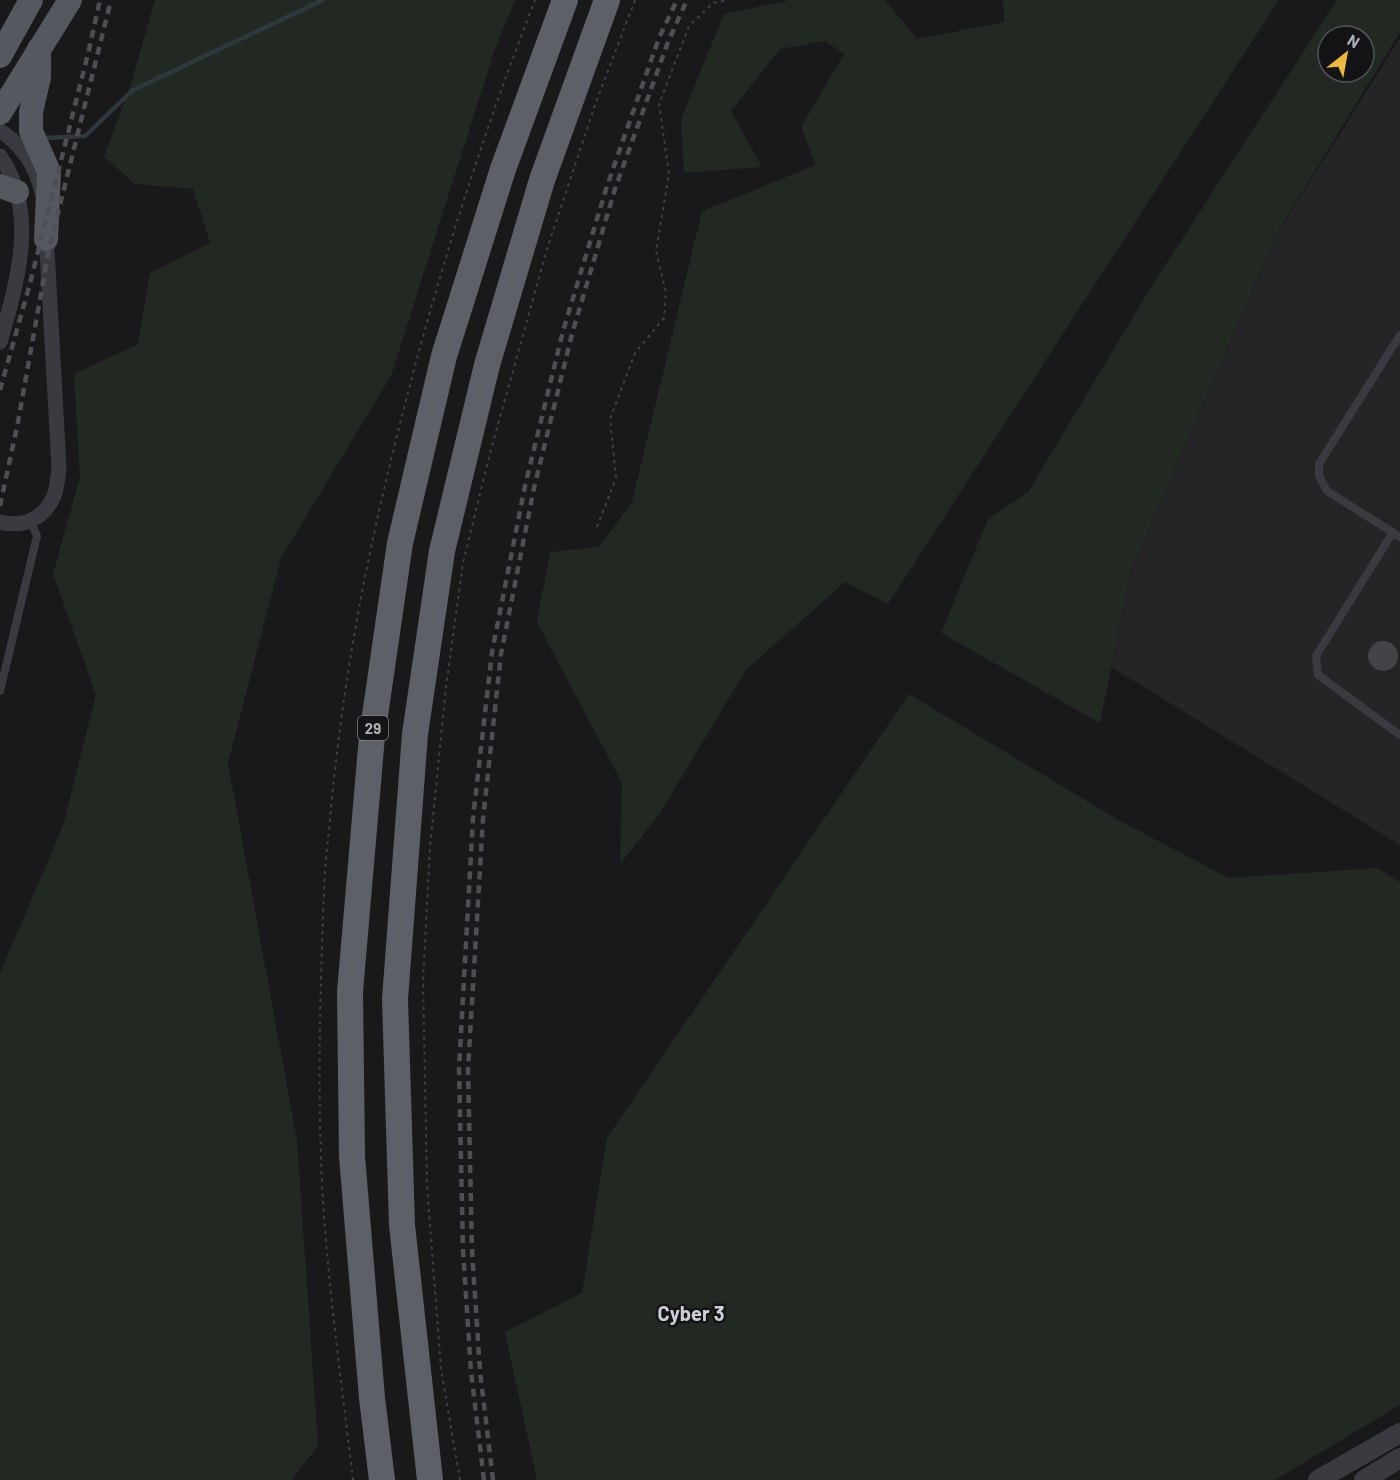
<svg xmlns="http://www.w3.org/2000/svg" width="1400" height="1480" font-family="Barlow,sans-serif">
<style>
.built{fill:#252528}
.green{fill:#212922;fill-rule:evenodd}
.lines{fill:none;stroke-linecap:round;stroke-linejoin:round}
.stream{stroke:#2f373f;stroke-width:4.5}
.building{fill:#434448}
.path{stroke:#404247;stroke-width:2;stroke-dasharray:3 4.5;stroke-linecap:butt}
.service{stroke:#3a3b40;stroke-width:8}
.minor{stroke:#3a3b40;stroke-width:15}
.tertiary{stroke:#3a3b40;stroke-width:20}
.primary{stroke:#56585f;stroke-width:24}
.trunk{stroke:#5e6068;stroke-width:26}
.rail{stroke:#4d4f55;stroke-width:4.5;stroke-dasharray:8 6;stroke-linecap:butt}
.labels{text-anchor:middle;dominant-baseline:central;stroke-width:5;stroke-linejoin:round;paint-order:stroke}
.shield{fill:#141416;stroke:#7e8189;stroke-width:1.5}
.shield-label{font-size:15px;font-weight:bold;fill:#acb0ba}
.quarter-label{font-size:20px;font-weight:bold;fill:#cdcfd6;stroke:#141416}
</style>
<rect width="100%" height="100%" fill="#19191b"/>
<path class="built" d="M1400,38V845L1035,620Z"/>
<g class="green">
<path d="M155,0H515L494,52L391,376L281,558L228,763L297,1140L318,1445L292,1480H0V973L63,826L96,695L53,574L80,477L74,374L138,344L150,273L210,243L193,189L135,184L104,157L131,84Z"/>
<path d="M790,0H885L917,39L1004,22L1003,0H1279L888,604L845,582L746,670L660,813L620,864L622,783L537,622L550,552L599,547L632,502L702,211L816,165L801,127L844,54L825,41L780,49L731,111L762,167L684,173L681,119L724,14Z"/>
<path d="M1337,0H1400V32L1276,235L1131,570L1100,723L941,633L988,519L1028,492L1151,287ZM1328,36H1364V72H1328Z"/>
<path d="M909,694L1120,821L1229,878L1377,868L1400,882V1405L1275,1480H537L505,1332L582,1293L607,1138Z"/>
</g>
<g class="lines">
<path class="stream" d="M46,138L85,136L133,90L323,0"/>
</g>
<circle class="building" cx="1383" cy="656" r="15"/>
<g class="lines">
<g class="path">
<path d="M597,527L616,478L610,419L635,353L664,318L666,292L656,251L669,174L659,104L689,26L713,3L728,0"/>
<path d="M353,1480C342,1387 329,1294 323,1201C317,1098 320,993 324,890C325,862 329,834 331,807C343,684 364,568 394,448C431,296 478,146 535,0"/>
<path d="M460,1480L441,1369L427,1185L423,981L430,847L446,687L463,563L490,453L547,249L595,105L635,0"/>
</g>
<g class="service">
<path d="M1400,335L1319,464V476L1327,491L1400,537"/>
<path d="M1393,532L1316,656L1318,675L1400,735"/>
<path d="M0,691L37,536L31,522"/>
</g>
<g class="minor">
<path d="M0,131C22,144 37,168 42,193"/>
<path d="M0,156C39,211 17,283 0,342"/>
<path d="M0,522C23,528 44,519 54,496C57,488 58,477 59,468L46,232"/>
</g>
<g class="tertiary">
<path d="M1318,1480L1400,1433"/>
<path d="M1364,1480L1400,1458"/>
</g>
<g class="primary">
<path d="M39,49V77L31,112V131L49,172L46,239"/>
<path d="M0,56L31,0"/>
<path d="M0,113L70,0"/>
<path d="M0,186L17,192"/>
</g>
<g class="trunk">
<path d="M382,1480L372,1398L352,1156L350,992L372,736L400,543L444,356L503,169L565,0"/>
<path d="M430,1480L402,1225L395,999L415,734L442,551L487,365L542,180L607,0"/>
</g>
<g class="rail">
<path d="M0,390L29,287L88,54L100,0"/>
<path d="M0,506L18,422L49,249L111,0"/>
<path d="M484,1480L471,1372L463,1250L459,1069L473,818L492,652L525,486L563,331L607,186L659,38L677,0"/>
<path d="M493,1480L480,1371L472,1250L468,1069L483,819L501,654L534,488L572,334L615,189L668,42L687,0"/>
</g>
</g>
<g class="labels">
<rect class="shield" x="358" y="716" width="30" height="24" rx="4.5"/>
<g class="shield-label">
<text x="373" y="728">29</text>
</g>
<g class="quarter-label">
<text x="691" y="1313">Cyber 3</text>
</g>
</g>
<g transform="translate(1346 54) rotate(31)"><circle r="28" fill="#141416" stroke="#515258" stroke-width="1.5"/>
<path d="M0-4.5L10 22L0 15L-10 22Z" fill="#ebb941"/>
<text y="-9" font-size="16" font-weight="bold" text-anchor="middle" fill="#acb0ba">N</text>
</g>
</svg>
